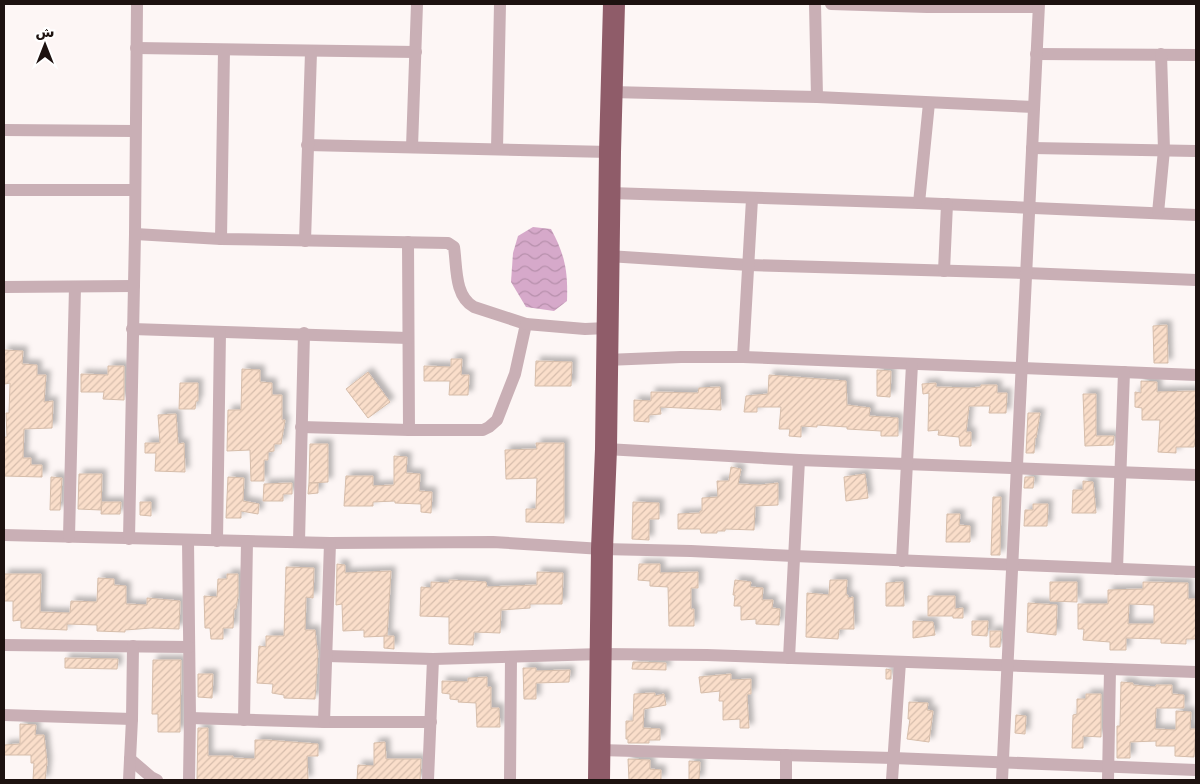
<svg xmlns="http://www.w3.org/2000/svg" width="1200" height="784" font-family="'DejaVu Sans','Noto Naskh Arabic',sans-serif">
<style>
.water{fill:url(#water-waves)}
.building{fill:url(#building-hatch);stroke:#d6bdaa;fill-rule:evenodd;filter:url(#shadow)}
.lines{fill:none;stroke-linecap:round;stroke-linejoin:round}
.street{stroke:#c9afb5;stroke-width:12}
.highway{stroke:#8f5c69;stroke-width:22}
</style>
<defs>
<pattern id="water-waves" width="16" height="10" patternUnits="userSpaceOnUse" patternTransform="scale(1.25)"><rect width="16" height="10" fill="#d6a9ca"/><path d="M0 5q4-4 8 0t8 0" fill="none" stroke="#b790ac"/></pattern>
<pattern id="building-hatch" width="6" height="6" patternUnits="userSpaceOnUse" patternTransform="scale(1.25)"><rect width="6" height="6" fill="#fadeca"/><path d="M-1 1l2-2M0 6l6-6M5 7l2-2" fill="none" stroke="#d6bdac"/></pattern>
<filter id="shadow"><feDropShadow dx="4.5" dy="-4.5" stdDeviation="2.5" flood-color="#0004"/></filter>
</defs>
<rect width="100%" height="100%" fill="#fdf6f5"/>
<path class="water" d="M533,227L551,229C565,255 568,271 567,301L554,311L526,307L511,282L513,253L518,236Z"/>
<g class="building">
<path d="M1167,325L1168,363H1154L1153,326Z"/>
<path d="M4,350L23,351L22,364L37,365V375H46L44,402L53,401L52,428L24,429L23,458H31V465H42V477L4,476V437H7L6,413H9L10,383L5,384Z"/>
<path d="M451,359H462L461,375H469L468,395H449L450,381H424V366L451,367Z"/>
<path d="M536,361L572,362L571,386H535Z"/>
<path d="M108,366H124V400L103,399L104,392H81V374L108,375Z"/>
<path d="M242,369L260,370V382L272,383V395H282V420H285L281,444H274V451L268,452V460H264V481H251L250,450L227,451L228,410H241Z"/>
<path d="M877,370L891,371L890,397L877,396Z"/>
<path d="M368,372L390,402L368,418L346,389Z"/>
<path d="M769,375L846,381L847,405L870,408L869,416L898,418V436H881V431L847,429V427L817,425V427L801,426V437L789,436L790,429H779L781,407H757V412H744L746,396L768,394Z"/>
<path d="M1141,381L1157,382V392L1196,391L1195,432L1196,434L1194,447H1176V453L1158,452L1160,420H1142V408L1135,407V392L1141,393Z"/>
<path d="M180,383H198V401H196L195,409H179Z"/>
<path d="M936,383V387L969,388L981,387V385H997V393H1007L1006,413H989L990,406H969L966,432H971V446H960L959,437L938,435L939,430L928,431L929,393L923,394L922,384Z"/>
<path d="M720,387L721,410L660,407L661,414L649,415V422L634,421V400L651,401V392L698,393L699,388Z"/>
<path d="M1083,394H1096V436H1114L1113,445L1085,446Z"/>
<path d="M1028,413H1040L1036,438H1035L1034,453H1026Z"/>
<path d="M176,414L178,444L184,443L185,472L155,471L156,453H145V443H160L158,415Z"/>
<path d="M536,443H564V523L526,522V509H536L537,478L506,479L505,450L537,449Z"/>
<path d="M310,444H328V482L309,483Z"/>
<path d="M394,456L407,457L406,473L420,474L419,491L432,492L431,513L421,512V504L395,503V501L373,502V506H344L346,476H373V486L394,485Z"/>
<path d="M731,467L741,469L738,484L760,485L778,483V505L755,506L754,530L725,529V531H717V533H701L700,529H678V514L700,513V511H702V498L718,497L717,481H729Z"/>
<path d="M79,474H102L101,510L78,509Z"/>
<path d="M865,474L868,498L846,501L844,477Z"/>
<path d="M51,477L62,478L60,510H50Z"/>
<path d="M228,477L244,478L243,501L259,504L258,514L241,511V518H226Z"/>
<path d="M1025,477H1034L1033,488H1024Z"/>
<path d="M1083,481L1093,482L1096,513H1072L1073,490H1083Z"/>
<path d="M292,483V494H283V501H263L264,484Z"/>
<path d="M309,483H318V493L308,494Z"/>
<path d="M993,497H1001L1000,555H991Z"/>
<path d="M102,502H121L120,514H101Z"/>
<path d="M140,502H151V516L140,515Z"/>
<path d="M633,502L659,503V519H649V540L632,539Z"/>
<path d="M1033,504H1048L1047,526H1024L1025,510H1033Z"/>
<path d="M947,514H960L959,525L970,526V542H946Z"/>
<path d="M337,564L345,565V573L391,571L387,636L364,637V630L343,631L342,604L336,605Z"/>
<path d="M639,564H660V573L698,572V588H691V609H694V626H669L668,587L650,586V581L638,580Z"/>
<path d="M286,567L314,568L313,598L306,597L305,630H315L317,650H318L315,699L284,698V695L272,693L273,684L257,683L259,646L266,647V636H284Z"/>
<path d="M537,572L563,573L562,604H530V608L501,610L500,633L474,632L473,645L449,644V617L420,616L421,587L431,588V582L449,583V580L486,582L487,587L537,585Z"/>
<path d="M4,574H41L40,612L70,613L71,601L97,602L98,578L114,579V585L126,586V604L147,605V598L180,601L179,629L151,628L125,630V632L97,631V625L67,624V630L21,628V620L13,621V601H4Z"/>
<path d="M227,574H238V596L236,609H234L233,628H223V639H211L210,628H205L204,596L217,597L218,579H227Z"/>
<path d="M735,580L751,582L750,587L763,588L762,600H773L772,608L780,609L779,625L756,624V619L741,620V606H734L735,595H733Z"/>
<path d="M830,580H847L846,595H848V598L853,597L854,629H839L838,639L806,637L807,593L829,595Z"/>
<path d="M903,582L904,606H886V583Z"/>
<path d="M1050,582H1077V602L1050,601Z"/>
<path d="M1143,582L1188,583V599H1196V639H1186V644L1161,643V639L1126,638V650H1110V642L1083,640L1084,629H1078V604H1108V590L1143,589ZM1129,604L1154,605V624H1128Z"/>
<path d="M928,596H955V609L963,608V618H953V616H928Z"/>
<path d="M1028,603L1057,605L1056,635L1027,632Z"/>
<path d="M913,621L933,622L935,635L913,638Z"/>
<path d="M972,621H988L987,636L972,635Z"/>
<path d="M990,631H1001L1000,647H990Z"/>
<path d="M384,636H394V649L384,648Z"/>
<path d="M65,658L118,659L117,669L65,668Z"/>
<path d="M153,660H181L180,732H158V714H152Z"/>
<path d="M633,662L666,663V670L632,669Z"/>
<path d="M523,668H536V671L570,670L569,682L536,683V699H524Z"/>
<path d="M886,669L891,670V679H886Z"/>
<path d="M198,674H213L212,698L198,697Z"/>
<path d="M731,674V680L751,679V694H748L747,696L749,728H740V719L723,720V701H719L720,691L701,693L699,677Z"/>
<path d="M487,677V687H491V708H499L500,727H477L476,703L458,702L459,700L450,699V694L442,693V681L468,682V678Z"/>
<path d="M1121,682L1133,683V685L1156,687V685H1172V694L1184,695V708H1156L1155,729L1176,730V711L1191,712L1190,729H1196L1194,757L1175,756V746H1156V741L1130,742V758H1117V726H1120Z"/>
<path d="M655,693V696L664,694L666,705L644,709L643,728L660,729V740H649V743H628V739H626V721H633L634,694Z"/>
<path d="M1086,694H1101V737L1083,736V748H1072L1073,715L1077,714V699H1086Z"/>
<path d="M909,702L928,703L927,710L933,711L929,742L907,739L910,719H908Z"/>
<path d="M1016,715L1026,716L1025,734L1015,733Z"/>
<path d="M20,724L36,725L35,735H44L47,762L45,780H33L34,763H31V755H4V745L20,744Z"/>
<path d="M198,728H208V756H233V758L255,759V740H266L318,744V756H307L308,780H197Z"/>
<path d="M385,742L386,759H421L420,780H357L358,765L374,766V743Z"/>
<path d="M628,759L650,760V769L661,770V780H629Z"/>
<path d="M689,761L700,762L699,780H689Z"/>
</g>
<g class="lines">
<g class="street">
<path d="M815,4L817,97"/>
<path d="M831,4L927,7H1038"/>
<path d="M136,48L416,52"/>
<path d="M1036,54L1196,55"/>
<path d="M611,92L817,97L1034,107"/>
<path d="M4,130L135,131"/>
<path d="M307,145L610,152"/>
<path d="M412,147L417,4"/>
<path d="M1032,148L1196,151"/>
<path d="M497,149L500,4"/>
<path d="M4,190H135"/>
<path d="M610,193L919,203L1196,215"/>
<path d="M919,203L929,103"/>
<path d="M1158,213L1164,150L1161,54"/>
<path d="M135,234L221,239L448,243L454,247C457,266 454,296 474,307L526,324L515,374L497,420L489,427L483,430H409L301,427"/>
<path d="M221,239L224,50"/>
<path d="M305,241L311,52"/>
<path d="M408,242L409,430"/>
<path d="M608,256L749,265L1026,273L1196,280"/>
<path d="M944,271L947,204"/>
<path d="M4,287L134,286"/>
<path d="M526,324L585,329L607,328"/>
<path d="M132,329L408,338"/>
<path d="M743,357L752,199"/>
<path d="M606,360L681,357H743L1196,375"/>
<path d="M606,449L799,460L1196,475"/>
<path d="M4,535L330,543L493,542L602,549L691,551L794,556L1196,572"/>
<path d="M69,537L75,287"/>
<path d="M129,539L135,234L137,4"/>
<path d="M188,540L190,718L189,780"/>
<path d="M217,541L220,332"/>
<path d="M299,542L304,333"/>
<path d="M902,561L912,364"/>
<path d="M1117,569L1124,372"/>
<path d="M4,645L189,647"/>
<path d="M327,656L433,659L601,654L707,655L1196,672"/>
<path d="M789,658L799,460"/>
<path d="M4,715L132,719"/>
<path d="M190,718L324,722H431"/>
<path d="M244,720L247,541"/>
<path d="M324,722L330,543"/>
<path d="M599,750L893,758L1196,770"/>
<path d="M130,759L151,777L157,780"/>
<path d="M129,780L132,719L133,646"/>
<path d="M428,780L433,659"/>
<path d="M510,780L511,657"/>
<path d="M786,780V755"/>
<path d="M892,780L900,662"/>
<path d="M1002,780L1039,4"/>
<path d="M1108,780L1110,669"/>
</g>
<path class="highway" d="M599,780L602,549L606,449L610,152L614,4"/>
</g>
<rect width="1200" height="784" fill="none" stroke="#1d1210" stroke-width="10"/>
<g transform="translate(45 45)" stroke="#ffffff" stroke-width="4" paint-order="stroke">
<path d="M0-4L9 19L0 12L-9 19Z" fill="#1d1210"/>
<text y="-8" font-size="14" font-weight="bold" text-anchor="middle" fill="#1d1210">ش</text>
</g>
</svg>
